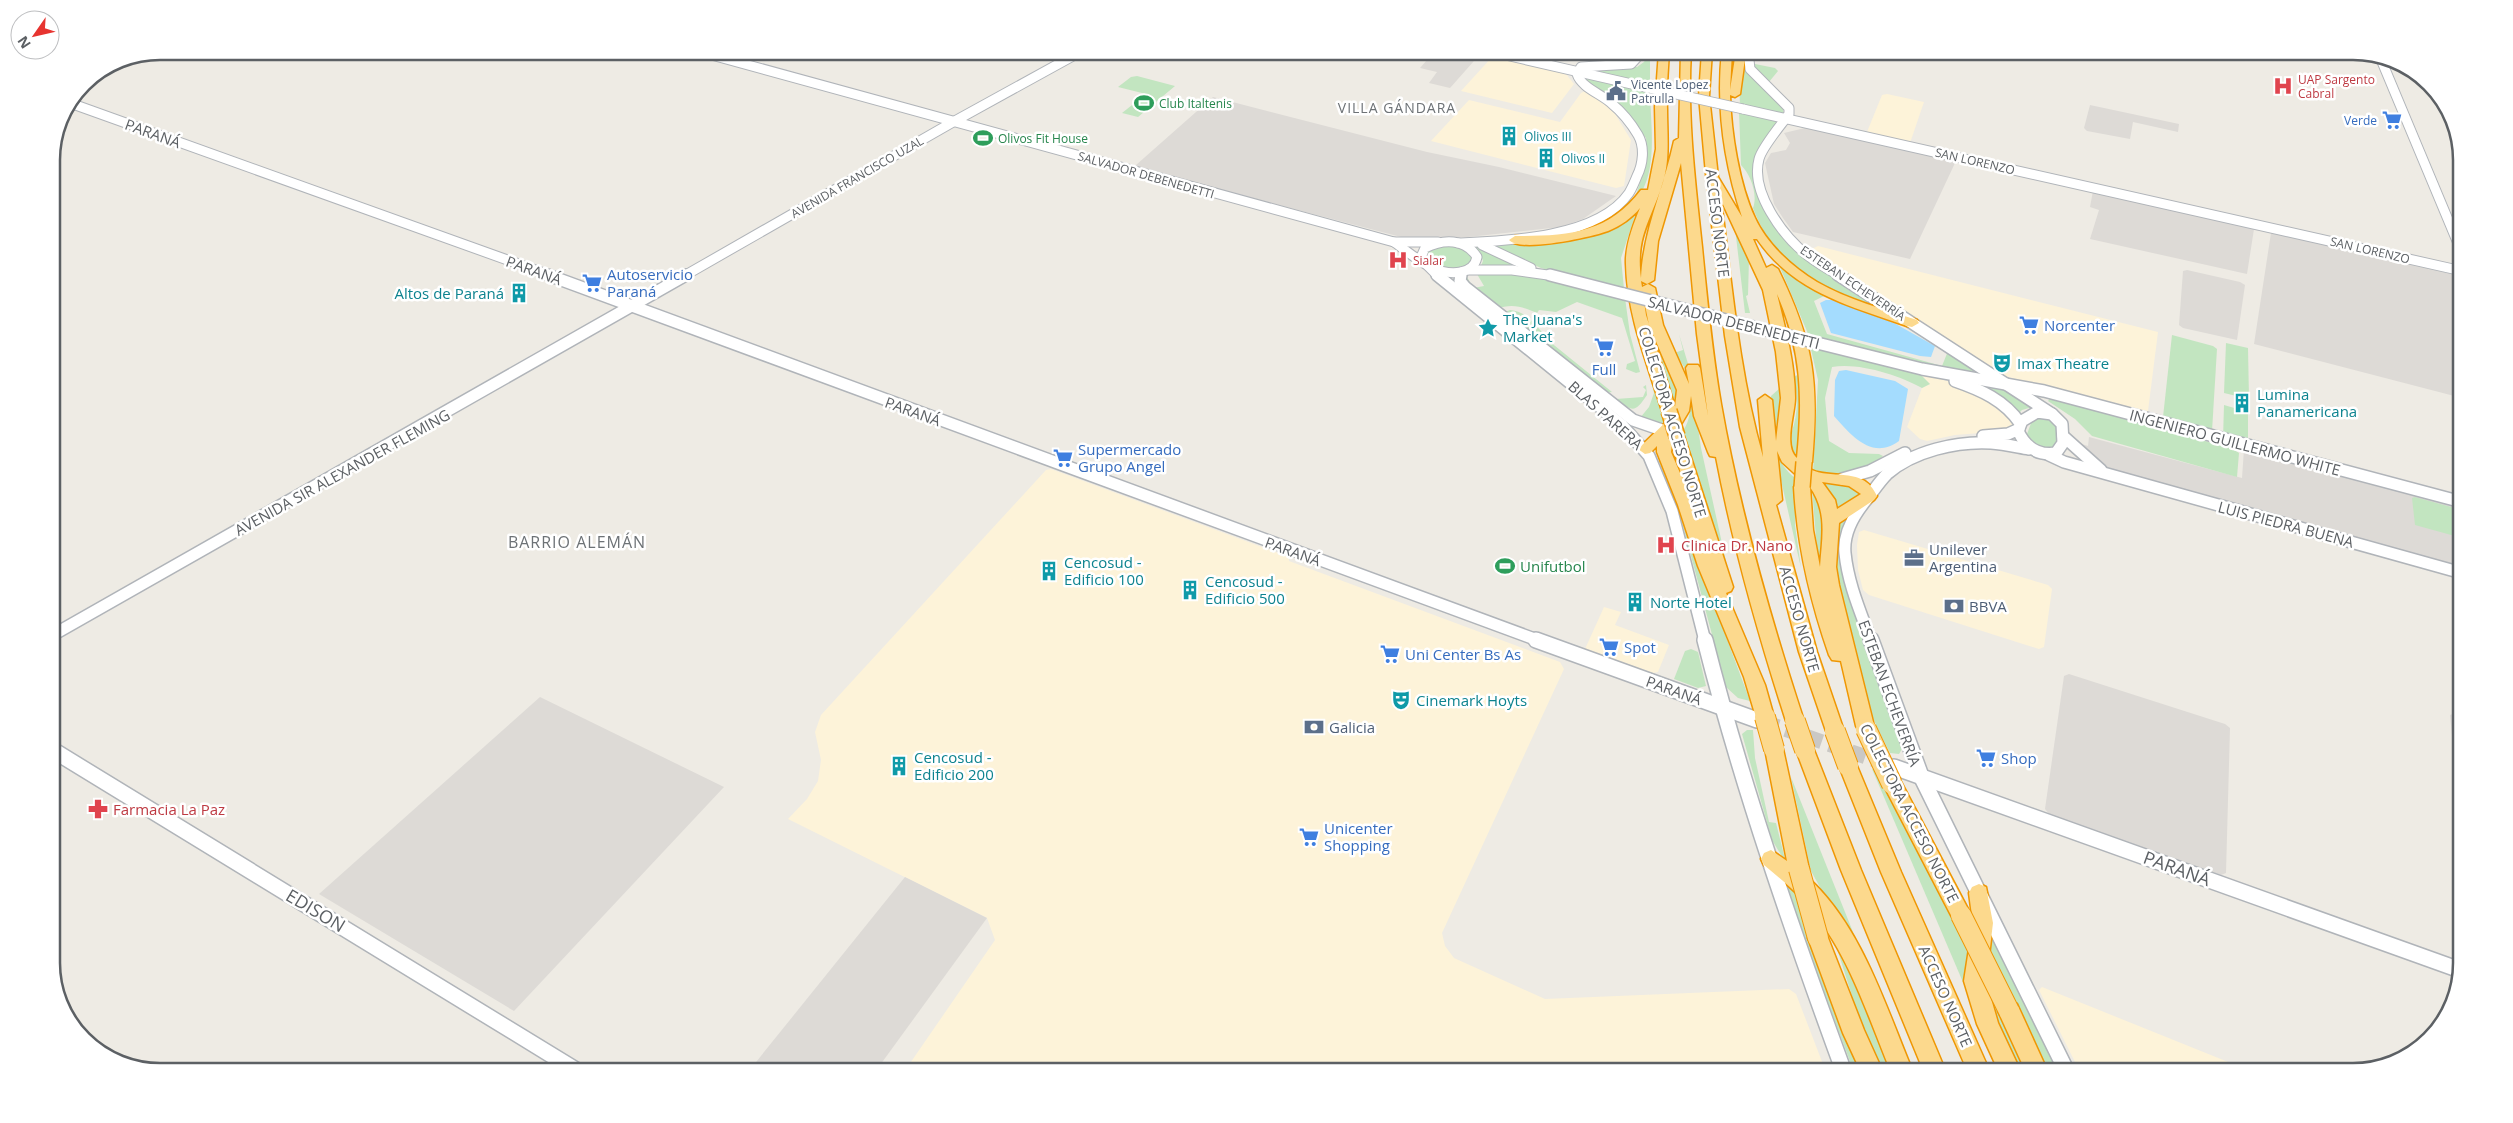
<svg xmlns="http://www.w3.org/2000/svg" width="2513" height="1123" font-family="'Open Sans',sans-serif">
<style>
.commercial{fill:#fdf3d9}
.industrial{fill:#dddad6}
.green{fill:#c2e5c0}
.water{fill:#a4dcfe}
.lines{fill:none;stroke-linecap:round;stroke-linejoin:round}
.secondary-tunnel{stroke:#cac8c4;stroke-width:15;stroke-dasharray:15 8;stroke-linecap:butt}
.secondary-far2-casing{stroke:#b0b4b9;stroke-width:11}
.secondary-far1-casing{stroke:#b0b4b9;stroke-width:14}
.secondary-casing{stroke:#b0b4b9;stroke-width:18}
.highway-casing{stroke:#ef9703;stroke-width:3}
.secondary-far2{stroke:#fff;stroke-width:9}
.secondary-far1{stroke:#fff;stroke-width:11}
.secondary{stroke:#fff;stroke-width:15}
.highway{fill:#fcd98d;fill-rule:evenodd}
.secondary-bridge-far1-casing{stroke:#b0b4b9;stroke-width:11;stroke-linecap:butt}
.secondary-bridge-casing{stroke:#b0b4b9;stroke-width:14;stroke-linecap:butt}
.highway-bridge-far1-casing{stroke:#ef9703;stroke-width:18;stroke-linecap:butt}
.highway-bridge-casing{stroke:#ef9703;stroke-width:22;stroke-linecap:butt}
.secondary-bridge-far1{stroke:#fff;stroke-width:9}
.secondary-bridge{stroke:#fff;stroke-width:11}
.highway-bridge-far1{stroke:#fcd98d;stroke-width:15}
.highway-bridge{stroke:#fcd98d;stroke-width:20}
.labels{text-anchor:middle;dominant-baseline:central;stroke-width:5;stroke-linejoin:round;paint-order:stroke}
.far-health-label{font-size:12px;fill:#be3a42;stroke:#fff;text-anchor:start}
.far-service-label{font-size:12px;fill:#4e5e75;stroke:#fff;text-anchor:start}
.far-leisure-label{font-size:12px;fill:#27864d;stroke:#fff;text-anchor:start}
.far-shop-label{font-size:12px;fill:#366cbe;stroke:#fff;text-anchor:end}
.far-culture-label{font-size:12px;fill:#0d838f;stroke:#fff;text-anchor:start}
.far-street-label{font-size:12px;fill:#5c6064;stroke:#fff}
.far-neighbourhood-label{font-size:14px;letter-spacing:1px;fill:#6d7276;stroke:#fff}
.street-label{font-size:15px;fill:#5c6064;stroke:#fff}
.shop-label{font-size:15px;fill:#366cbe;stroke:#fff;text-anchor:start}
.culture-label{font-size:15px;fill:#0d838f;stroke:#fff;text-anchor:start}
.health-label{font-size:15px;fill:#be3a42;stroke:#fff;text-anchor:start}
.service-label{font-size:15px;fill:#4e5e75;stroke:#fff;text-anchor:start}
.leisure-label{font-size:15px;fill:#27864d;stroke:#fff;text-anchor:start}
.neighbourhood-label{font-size:16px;letter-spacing:1px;fill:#6d7276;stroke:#fff}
.near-street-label{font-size:18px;fill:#5c6064;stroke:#fff}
.rim{fill:none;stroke:#5c6064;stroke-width:2.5}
</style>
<rect width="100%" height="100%" fill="#eeebe4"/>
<g class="commercial">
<path d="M1493,56L1566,74L1574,84L1552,113L1461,91Z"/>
<path d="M1585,91L1612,109L1631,140L1624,186L1616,188L1431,141L1469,100L1560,122L1581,93Z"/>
<path d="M1887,94L1924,102L1910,143L1867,132L1882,95Z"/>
<path d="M1818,246L2158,332L2148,411L2147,414L2005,376L1810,250Z"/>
<path d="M1918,372L1960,385L2003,408L2013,422L2012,427L2006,431L1955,435L1927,441L1920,439L1907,427L1922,388L1930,384Z"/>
<path d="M1051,469L1289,557V561L1560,662L1564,669L1442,933L1445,946L1454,958L1545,999L1789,989L1796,994L1826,1072H904L995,940L987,918L788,819L807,799L818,781L821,760L815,732L821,715L1046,470Z"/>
<path d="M1864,530L2048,585L2052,589L2044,647L2039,649L1869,595L1863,590L1858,570L1857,545L1859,532Z"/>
<path d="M1604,607L1621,612L1615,625L1669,645L1658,672L1653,673L1585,649Z"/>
<path d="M2042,987L2253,1072H2080L2039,990Z"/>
</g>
<g class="industrial">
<path d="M1397,51H1472L1481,53L1450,88L1429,83L1437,72L1420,68L1427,60L1395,54Z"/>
<path d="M1213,97L1427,152L1499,167L1616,196L1583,219L1561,227L1468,237H1401L1137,168L1136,165Z"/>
<path d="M2090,105L2179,124L2178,132L2133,122L2130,139L2087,131L2084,128Z"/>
<path d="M1809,127L1948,158L1955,163L1910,259L1793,232L1783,218L1774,204L1765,163L1771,153L1786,150L1790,143L1784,133Z"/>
<path d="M2093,191L2251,227L2254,229L2247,274L2090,239L2099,210L2090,207Z"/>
<path d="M2275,232L2455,273L2462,277V398L2254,344L2271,233Z"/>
<path d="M2187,270L2240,282L2245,285L2237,340L2183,328L2179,325L2183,271Z"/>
<path d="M2089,437L2242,478L2244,449L2462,505V570L2109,471L2075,442L2088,446Z"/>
<path d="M2069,674L2225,724L2230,728L2226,873L2221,875L2050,815L2045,809L2064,676Z"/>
<path d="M540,697L724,787L514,1011L319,894Z"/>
<path d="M2455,713L2462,715V783L2456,777L2450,715Z"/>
<path d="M905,877L987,918L875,1072H748Z"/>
</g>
<g class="green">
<path d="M1745,51L1744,65L1747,70L1782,105L1784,114L1740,105L1739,83Z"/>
<path d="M1650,52V85L1588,72L1586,67H1637L1644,62Z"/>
<path d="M1755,64L1775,68L1778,71L1769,82L1752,66Z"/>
<path d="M1137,76L1175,86L1138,117L1122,113L1146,94L1118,87L1131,77Z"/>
<path d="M1587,76L1650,91C1651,138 1663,194 1613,219C1594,228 1587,231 1565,232L1599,222L1620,211L1636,195L1647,160L1646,138L1621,106L1584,82Z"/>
<path d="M1739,111L1776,119L1780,122L1756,159L1762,203L1798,252L1886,311C1826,288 1778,274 1753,208C1758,195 1751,175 1741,165Z"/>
<path d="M1636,213L1621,258L1624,289L1541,268L1491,246C1547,241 1587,242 1636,213Z"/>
<path d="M1735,228L1749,259L1748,295L1746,296L1750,313H1745Z"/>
<path d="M1444,241L1476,254L1468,270L1432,269L1422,252Z"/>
<path d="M1472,245L1486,249L1529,270L1480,268L1483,261L1480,252Z"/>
<path d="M1779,265L1800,281L1823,293L1824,296L1814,301L1827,334L1942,366L1948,351L1995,380L1809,336Z"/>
<path d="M1477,274H1529L1625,298L1630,334L1640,372L1636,373L1626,369L1627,364L1635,361L1622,318L1577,302L1556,312L1539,310L1537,313C1522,307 1513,303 1496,309L1463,283L1466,275L1473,288L1484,286Z"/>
<path d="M1645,304L1679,392L1675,409Z"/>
<path d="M1510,310C1527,311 1534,325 1546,336L1544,337L1612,392L1603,393L1505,312Z"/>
<path d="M1639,334L1666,424L1661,425L1640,418L1649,407L1654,393Z"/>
<path d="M1679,334L1689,367L1701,448L1727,566L1682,431C1693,422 1692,387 1687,374C1685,366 1679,360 1674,353L1683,350Z"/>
<path d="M2172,335L2213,346L2217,349L2212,431L2163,417Z"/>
<path d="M2226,343L2248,348L2249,399L2224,393Z"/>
<path d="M1810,345L1918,372L1930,384L1922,388C1899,375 1858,362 1832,367L1825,398L1829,441L1849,453L1879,454L1883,456C1862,474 1841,477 1813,473L1818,380Z"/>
<path d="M1802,372L1797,463C1783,446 1794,432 1796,414C1798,402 1796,389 1794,377Z"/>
<path d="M1977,382L2003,389L2036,406L2022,410L2017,415Z"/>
<path d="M1646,385L1647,395C1635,413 1633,412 1616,399L1643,397L1646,390L1643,387Z"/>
<path d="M1781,387C1780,421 1763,453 1795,478V525L1801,568L1778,467L1769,405L1771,396Z"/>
<path d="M2051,397L2233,449L2239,453L2237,477L2092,436L2075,419L2048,401Z"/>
<path d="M2224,405L2248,412V446L2223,439Z"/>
<path d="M2047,415L2060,427L2057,447L2053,450L2030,444L2027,434L2033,418Z"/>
<path d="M1658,452L1686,516L1715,607L1750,701L1738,698L1726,687L1679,511L1659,462Z"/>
<path d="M1816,482H1843L1860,491V495L1836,508Z"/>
<path d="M1812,489L1824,504L1822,572L1817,549Z"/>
<path d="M2415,497L2462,510V538L2415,525L2412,498Z"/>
<path d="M1850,510L1847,587L1860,631L1902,737L1899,738L1902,749L1899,754L1890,753C1879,731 1868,710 1861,686C1853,658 1825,544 1838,521C1841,517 1846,513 1850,510Z"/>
<path d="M1691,649L1698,652L1706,686L1698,688L1674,679L1685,651Z"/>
<path d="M1747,730H1753L1755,758L1769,822L1776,823L1786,863L1772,840L1742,734Z"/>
<path d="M1872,769L1877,771L1970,954L1971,1001Z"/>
<path d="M1791,777L1891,1027L1842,927L1811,871Z"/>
<path d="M1780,875L1794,883L1861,1072H1854Z"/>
<path d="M1995,932L2063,1072H2049L1989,948Z"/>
<path d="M1832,933L1892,1072H1883L1861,1024Z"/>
<path d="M1985,985L2025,1072H2016L1999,1034Z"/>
</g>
<g class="water">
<path d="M1826,300H1832L1894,323L1935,346L1931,357L1920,356L1831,333L1820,303Z"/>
<path d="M1846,370L1895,381L1908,389L1899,441C1872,461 1851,435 1834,416L1835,380L1839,371Z"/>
</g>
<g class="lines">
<path class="secondary-tunnel" d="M1764,722L1884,763"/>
<defs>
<g id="secondary-far2">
<path d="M697,51L1394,242H1438"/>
<path d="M1488,51L1636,85"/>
<path d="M1748,51L1750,69L1789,108V114C1781,125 1762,147 1759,159C1750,192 1783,236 1807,255C1817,263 1829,270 1840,276"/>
<path d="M2380,57L2462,253"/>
<path d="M70,103L552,276"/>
<path d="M1743,109L2462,271"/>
<path d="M1394,242C1414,256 1435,277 1461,272C1470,270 1475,266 1477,257C1465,238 1443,239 1425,248L1421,257L1423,262"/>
<path d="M1458,243C1507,241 1598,238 1629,193C1632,188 1635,181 1637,176C1643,164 1645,147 1638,135C1631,123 1622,112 1611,103C1601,94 1581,87 1577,74L1581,67L1631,64L1643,51"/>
<path d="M1482,245L1531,268"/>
<path d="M1428,266L1438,276"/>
<path d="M1468,270H1512L1555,276"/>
<path d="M684,276L953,122L1082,51"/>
<path d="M1461,276V272"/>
</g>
<g id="secondary-far1">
<path d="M548,275L1540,641"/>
<path d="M1437,275L1622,425L1649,456L1672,511L1705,641"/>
<path d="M1461,275L1460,281L1465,287L1633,420L1662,430"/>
<path d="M1550,275L1624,294"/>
<path d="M1838,275L2052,414"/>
<path d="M1809,341L1922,369L2044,391L2462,502"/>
<path d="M1955,381C1981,390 2004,400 2020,423"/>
<path d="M2037,412L2052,414L2062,424L2063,443L2056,453C2038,456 2026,448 2018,431L2022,421Z"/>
<path d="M1983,436L2008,434L2019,429"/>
<path d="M2063,436L2101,470"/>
<path d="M2049,455L2064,462L2462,573"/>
<path d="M1842,479L1870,471L1905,453"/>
<path d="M51,636L686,275"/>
<path d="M1871,641C1861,613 1848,584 1845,553C1843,532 1855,513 1868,498C1874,490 1880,481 1887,474C1913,451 1957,441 1991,443C2004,444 2017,447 2029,449"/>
</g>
<g id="secondary">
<path d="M1536,640L1757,720"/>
<path d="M1705,640C1742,786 1792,930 1844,1072"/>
<path d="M1871,640L1921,776L2067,1072"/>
<path d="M51,749L579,1072"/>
<path d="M1894,767L2460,970"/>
</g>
<g id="highway">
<path d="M1659,51H1669C1668,70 1666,90 1667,109C1667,133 1670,159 1663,182C1652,219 1635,236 1641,278C1643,231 1664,187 1674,141L1679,138L1681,51H1691C1687,117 1695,181 1702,247C1707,299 1712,352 1721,404C1740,512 1770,617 1804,721L1801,726L1795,728L1789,726L1786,721C1758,634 1733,546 1716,457L1710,456L1708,452L1694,416L1691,396L1689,411L1677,431L1684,436L1733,587L1731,591L1726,593L1765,685L1774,717L1771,722L1765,724L1759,722L1756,717L1744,677L1698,566L1678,505L1657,452V446L1650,453L1645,454L1638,449L1673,415L1664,414L1662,411C1647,363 1627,315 1626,264C1625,246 1633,225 1640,208C1632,218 1620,226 1608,231C1592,237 1520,253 1509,240L1515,236C1566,236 1608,234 1641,190H1648L1656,149L1655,107ZM1681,163L1697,334L1708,416L1700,368L1698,365H1688L1686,368L1689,384L1663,325L1655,288L1648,284L1642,287L1641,281L1647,284L1654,280L1658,241ZM1643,295L1649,325L1677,390L1675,407L1646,315ZM1672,444L1683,480L1671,452Z"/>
<path d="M1702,51H1712L1709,96L1718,177L1742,217C1724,163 1716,108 1722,51H1732L1730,90L1736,51H1746L1740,94L1735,97L1730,95C1731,132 1739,184 1755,218C1767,244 1792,267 1817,282C1848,300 1884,309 1917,320L1919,323L1912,327L1907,326C1850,306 1793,292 1757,239H1753L1766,268L1772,265L1778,269C1814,343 1819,381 1812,462L1806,466C1825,483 1863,463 1877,496L1874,500L1839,523L1836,567L1839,585L1874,726L1871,731L1865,733L1859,731L1856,726L1841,661L1832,660L1829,655C1810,600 1797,545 1794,487L1797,483H1805L1782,462L1777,451L1782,500L1776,505L1817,652L1844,731L1841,736L1835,738L1829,736L1826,731L1799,652L1740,427L1725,336L1706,174L1699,96ZM1721,200L1763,290L1776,352L1781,398L1776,441L1772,400L1765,395L1758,400L1763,457C1739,373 1732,285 1721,200ZM1777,294C1802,351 1803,398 1797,458C1783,446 1795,414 1795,398C1795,363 1785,328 1777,294ZM1822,482L1849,486L1861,494L1837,509L1835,500ZM1810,487C1828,513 1822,537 1820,567L1813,530Z"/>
<path d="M1774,742L1781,744L1783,749L1809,869L1805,875C1861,924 1885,1005 1913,1072H1891C1867,1014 1847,948 1804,901C1792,888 1778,877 1764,865L1761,859L1764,853L1771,850L1787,861L1765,749L1767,744Z"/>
<path d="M1805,742L1812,745L1814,750L1861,870L1946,1072H1924L1841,870L1796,750L1798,745Z"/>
<path d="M1848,758L1855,761L1857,766L1901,872L1990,1072H1968L1881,872L1839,766L1841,761Z"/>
<path d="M1892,776L1899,778L1968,909L1971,915L1968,921L1961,924L1954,921L1883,784L1885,778Z"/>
<path d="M1979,884L1986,887L1993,923L1986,981L1998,1023L2021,1072H1999L1977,1024L1964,981L1973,923L1969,893L1972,887Z"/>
<path d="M1818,929L1825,931L1828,938L1864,1030L1883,1072H1861L1843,1033L1808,938L1811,931Z"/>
<path d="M2009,1001L2017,1004L2048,1072H2026L1998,1011L2001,1004Z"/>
</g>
</defs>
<use href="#secondary-far2" class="secondary-far2-casing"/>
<use href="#secondary-far1" class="secondary-far1-casing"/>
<use href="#secondary" class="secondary-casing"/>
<use href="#highway" class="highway-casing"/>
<use href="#secondary-far2" class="secondary-far2"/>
<use href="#secondary-far1" class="secondary-far1"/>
<use href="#secondary" class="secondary"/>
<use href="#highway" class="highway"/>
<defs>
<path id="secondary-bridge-far1" d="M1636,85L1743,109"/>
<path id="secondary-bridge" d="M1624,294L1809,341"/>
<g id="highway-bridge-far1">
<path d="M1669,411L1677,436"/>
<path d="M1802,487L1804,462"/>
</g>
<g id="highway-bridge">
<path d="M1765,717L1774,749"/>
<path d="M1795,721L1805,750"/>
<path d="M1866,729L1892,784"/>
<path d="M1835,731L1848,766"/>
<path d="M1799,869L1818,938"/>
<path d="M1961,915L2009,1011"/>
</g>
</defs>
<use href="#secondary-bridge-far1" class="secondary-bridge-far1-casing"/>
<use href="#secondary-bridge" class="secondary-bridge-casing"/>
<use href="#highway-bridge-far1" class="highway-bridge-far1-casing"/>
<use href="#highway-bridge" class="highway-bridge-casing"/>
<use href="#secondary-bridge-far1" class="secondary-bridge-far1"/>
<use href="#secondary-bridge" class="secondary-bridge"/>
<use href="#highway-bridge-far1" class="highway-bridge-far1"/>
<use href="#highway-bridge" class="highway-bridge"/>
</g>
<defs>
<symbol id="hospital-bare" viewBox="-9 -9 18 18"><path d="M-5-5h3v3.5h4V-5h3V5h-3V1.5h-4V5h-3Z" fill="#e0444e" stroke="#fff" stroke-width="2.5" paint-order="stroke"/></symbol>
<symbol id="civic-bare" viewBox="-9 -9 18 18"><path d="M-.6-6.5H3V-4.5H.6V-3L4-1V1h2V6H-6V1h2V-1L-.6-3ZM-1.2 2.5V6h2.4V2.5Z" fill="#5c6f8a" stroke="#fff" stroke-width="2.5" paint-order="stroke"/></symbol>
<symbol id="stadium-bare" viewBox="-9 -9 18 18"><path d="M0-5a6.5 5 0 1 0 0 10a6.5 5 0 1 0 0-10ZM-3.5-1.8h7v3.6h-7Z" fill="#2e9e5b" stroke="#fff" stroke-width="2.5" paint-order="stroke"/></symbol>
<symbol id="supermarket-bare" viewBox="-9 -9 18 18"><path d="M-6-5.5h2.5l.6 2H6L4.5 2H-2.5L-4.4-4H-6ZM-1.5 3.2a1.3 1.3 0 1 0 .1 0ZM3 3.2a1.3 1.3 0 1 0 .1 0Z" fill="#3f7fe0" stroke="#fff" stroke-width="2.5" paint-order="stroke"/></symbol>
<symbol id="building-bare" viewBox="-9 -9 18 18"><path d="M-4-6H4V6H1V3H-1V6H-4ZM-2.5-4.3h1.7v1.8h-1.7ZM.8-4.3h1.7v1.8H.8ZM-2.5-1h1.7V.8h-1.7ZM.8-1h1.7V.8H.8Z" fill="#0f9aa8" stroke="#fff" stroke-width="2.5" paint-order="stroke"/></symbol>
<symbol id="sight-bare" viewBox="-9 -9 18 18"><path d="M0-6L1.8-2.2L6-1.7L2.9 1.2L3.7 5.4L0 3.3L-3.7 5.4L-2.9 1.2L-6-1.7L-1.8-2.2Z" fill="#0f9aa8" stroke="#fff" stroke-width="2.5" paint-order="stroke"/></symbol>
<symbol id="theatre-bare" viewBox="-9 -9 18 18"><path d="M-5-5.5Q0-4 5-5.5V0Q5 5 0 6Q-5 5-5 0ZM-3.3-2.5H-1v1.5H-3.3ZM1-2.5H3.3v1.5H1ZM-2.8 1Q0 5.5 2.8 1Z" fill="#0f9aa8" stroke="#fff" stroke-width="2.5" paint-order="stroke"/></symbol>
<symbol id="office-bare" viewBox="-9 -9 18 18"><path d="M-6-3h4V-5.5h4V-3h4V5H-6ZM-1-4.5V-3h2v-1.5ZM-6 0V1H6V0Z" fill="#5c6f8a" stroke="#fff" stroke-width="2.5" paint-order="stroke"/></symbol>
<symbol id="bank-bare" viewBox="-9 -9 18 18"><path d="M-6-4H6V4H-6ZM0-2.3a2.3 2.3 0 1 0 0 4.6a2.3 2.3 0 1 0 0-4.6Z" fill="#5c6f8a" stroke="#fff" stroke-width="2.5" paint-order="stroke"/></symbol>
<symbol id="pharmacy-bare" viewBox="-9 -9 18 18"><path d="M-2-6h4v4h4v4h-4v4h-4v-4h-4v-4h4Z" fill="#e0444e" stroke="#fff" stroke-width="2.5" paint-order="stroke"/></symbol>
</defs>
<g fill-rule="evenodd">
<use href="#hospital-bare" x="2269" y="72" width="28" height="28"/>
<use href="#civic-bare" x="1602" y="77" width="28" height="28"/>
<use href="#stadium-bare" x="1130" y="89" width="28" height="28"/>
<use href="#supermarket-bare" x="2378" y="106" width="28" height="28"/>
<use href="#building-bare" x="1495" y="122" width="28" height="28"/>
<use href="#stadium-bare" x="969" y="124" width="28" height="28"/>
<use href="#building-bare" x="1532" y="144" width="28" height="28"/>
<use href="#hospital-bare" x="1384" y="246" width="28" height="28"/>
<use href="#supermarket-bare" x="578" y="269" width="28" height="28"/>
<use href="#building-bare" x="505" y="279" width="28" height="28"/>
<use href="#supermarket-bare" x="2015" y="311" width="28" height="28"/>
<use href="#sight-bare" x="1474" y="314" width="28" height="28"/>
<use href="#supermarket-bare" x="1590" y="333" width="28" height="28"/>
<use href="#theatre-bare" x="1988" y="349" width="28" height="28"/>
<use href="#building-bare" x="2228" y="389" width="28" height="28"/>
<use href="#supermarket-bare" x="1049" y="444" width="28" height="28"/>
<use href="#hospital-bare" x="1652" y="531" width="28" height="28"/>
<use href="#office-bare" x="1900" y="544" width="28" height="28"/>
<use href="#stadium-bare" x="1491" y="552" width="28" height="28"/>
<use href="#building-bare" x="1035" y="557" width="28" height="28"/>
<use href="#building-bare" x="1176" y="576" width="28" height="28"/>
<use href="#building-bare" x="1621" y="588" width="28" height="28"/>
<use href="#bank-bare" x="1940" y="592" width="28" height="28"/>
<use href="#supermarket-bare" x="1595" y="633" width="28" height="28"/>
<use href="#supermarket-bare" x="1376" y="640" width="28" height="28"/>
<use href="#theatre-bare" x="1387" y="686" width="28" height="28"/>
<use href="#bank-bare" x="1300" y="713" width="28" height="28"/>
<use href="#supermarket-bare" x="1972" y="744" width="28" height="28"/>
<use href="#building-bare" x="885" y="752" width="28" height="28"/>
<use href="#pharmacy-bare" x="84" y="795" width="28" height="28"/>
<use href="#supermarket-bare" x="1295" y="823" width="28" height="28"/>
</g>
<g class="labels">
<g class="far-health-label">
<text x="2298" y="79">UAP Sargento<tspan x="2298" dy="14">Cabral</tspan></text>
<text x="1413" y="260">Sialar</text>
</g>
<g class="far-service-label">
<text x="1631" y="84">Vicente Lopez<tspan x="1631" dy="14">Patrulla</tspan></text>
</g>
<g class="far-leisure-label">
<text x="1159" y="103">Club Italtenis</text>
<text x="998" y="138">Olivos Fit House</text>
</g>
<g class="far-shop-label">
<text x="2377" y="120">Verde</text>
</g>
<g class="far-culture-label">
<text x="1524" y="136">Olivos III</text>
<text x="1561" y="158">Olivos II</text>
</g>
<g class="far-street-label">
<text transform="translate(1975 161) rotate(13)">SAN LORENZO</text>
<text transform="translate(1146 175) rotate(16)">SALVADOR DEBENEDETTI</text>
<text transform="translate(857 177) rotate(-30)">AVENIDA FRANCISCO UZAL</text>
<text transform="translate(2370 250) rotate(13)">SAN LORENZO</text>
<text transform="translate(1853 283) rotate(34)">ESTEBAN ECHEVERRÍA</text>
</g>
<g class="far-neighbourhood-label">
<text x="1397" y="107">VILLA GÁNDARA</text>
</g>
<g class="street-label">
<text transform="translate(153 133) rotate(20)">PARANÁ</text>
<text transform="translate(1718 223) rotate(83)">ACCESO NORTE</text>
<text transform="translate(534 270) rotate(20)">PARANÁ</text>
<text transform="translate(1734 322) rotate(14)">SALVADOR DEBENEDETTI</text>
<text transform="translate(913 411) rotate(20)">PARANÁ</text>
<text transform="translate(1606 415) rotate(42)">BLAS PARERA</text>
<text transform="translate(1673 422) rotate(73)">COLECTORA ACCESO NORTE</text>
<text transform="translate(2235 442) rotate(15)">INGENIERO GUILLERMO WHITE</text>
<text transform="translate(342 472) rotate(-29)">AVENIDA SIR ALEXANDER FLEMING</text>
<text transform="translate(2286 524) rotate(15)">LUIS PIEDRA BUENA</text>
<text transform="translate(1293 551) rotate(20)">PARANÁ</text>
<text transform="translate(1800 619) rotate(74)">ACCESO NORTE</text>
<text transform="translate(1674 690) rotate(20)">PARANÁ</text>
<text transform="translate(1890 693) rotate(70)">ESTEBAN ECHEVERRÍA</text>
<text transform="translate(1910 813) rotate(63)">COLECTORA ACCESO NORTE</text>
<text transform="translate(1946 996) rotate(66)">ACCESO NORTE</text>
</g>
<g class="shop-label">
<text x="607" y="274">Autoservicio<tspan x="607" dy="17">Paraná</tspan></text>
<text x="2044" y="325">Norcenter</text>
<text x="1604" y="369" text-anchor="middle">Full</text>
<text x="1078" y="449">Supermercado<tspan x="1078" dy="17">Grupo Angel</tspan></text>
<text x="1624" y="647">Spot</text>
<text x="1405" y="654">Uni Center Bs As</text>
<text x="2001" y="758">Shop</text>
<text x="1324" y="828">Unicenter<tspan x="1324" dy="17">Shopping</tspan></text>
</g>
<g class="culture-label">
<text x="504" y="293" text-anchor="end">Altos de Paraná</text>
<text x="1503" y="319">The Juana's<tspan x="1503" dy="17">Market</tspan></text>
<text x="2017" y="363">Imax Theatre</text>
<text x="2257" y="394">Lumina<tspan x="2257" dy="17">Panamericana</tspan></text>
<text x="1064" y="562">Cencosud -<tspan x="1064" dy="17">Edificio 100</tspan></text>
<text x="1205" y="581">Cencosud -<tspan x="1205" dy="17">Edificio 500</tspan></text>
<text x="1650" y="602">Norte Hotel</text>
<text x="1416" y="700">Cinemark Hoyts</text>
<text x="914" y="757">Cencosud -<tspan x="914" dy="17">Edificio 200</tspan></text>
</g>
<g class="health-label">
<text x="1681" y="545">Clinica Dr. Nano</text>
<text x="113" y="809">Farmacia La Paz</text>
</g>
<g class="service-label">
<text x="1929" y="549">Unilever<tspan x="1929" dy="17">Argentina</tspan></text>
<text x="1969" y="606">BBVA</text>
<text x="1329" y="727">Galicia</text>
</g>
<g class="leisure-label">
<text x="1520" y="566">Unifutbol</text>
</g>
<g class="neighbourhood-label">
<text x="577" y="542">BARRIO ALEMÁN</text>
</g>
<g class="near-street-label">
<text transform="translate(2177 868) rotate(20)">PARANÁ</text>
<text transform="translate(316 910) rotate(31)">EDISON</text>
</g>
</g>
<path d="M0 0H2513V1123H0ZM160 60H2353A100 100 0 0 1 2453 160V963A100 100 0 0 1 2353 1063H160A100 100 0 0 1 60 963V160A100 100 0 0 1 160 60Z" fill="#fff" fill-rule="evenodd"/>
<path class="rim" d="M160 60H2353A100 100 0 0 1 2453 160V963A100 100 0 0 1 2353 1063H160A100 100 0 0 1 60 963V160A100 100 0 0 1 160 60Z"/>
<g transform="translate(35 35) rotate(236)"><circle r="24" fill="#ffffff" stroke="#bebfc1"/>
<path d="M0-4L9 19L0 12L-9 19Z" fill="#e73430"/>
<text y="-8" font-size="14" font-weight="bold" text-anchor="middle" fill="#5c6064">N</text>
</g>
</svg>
